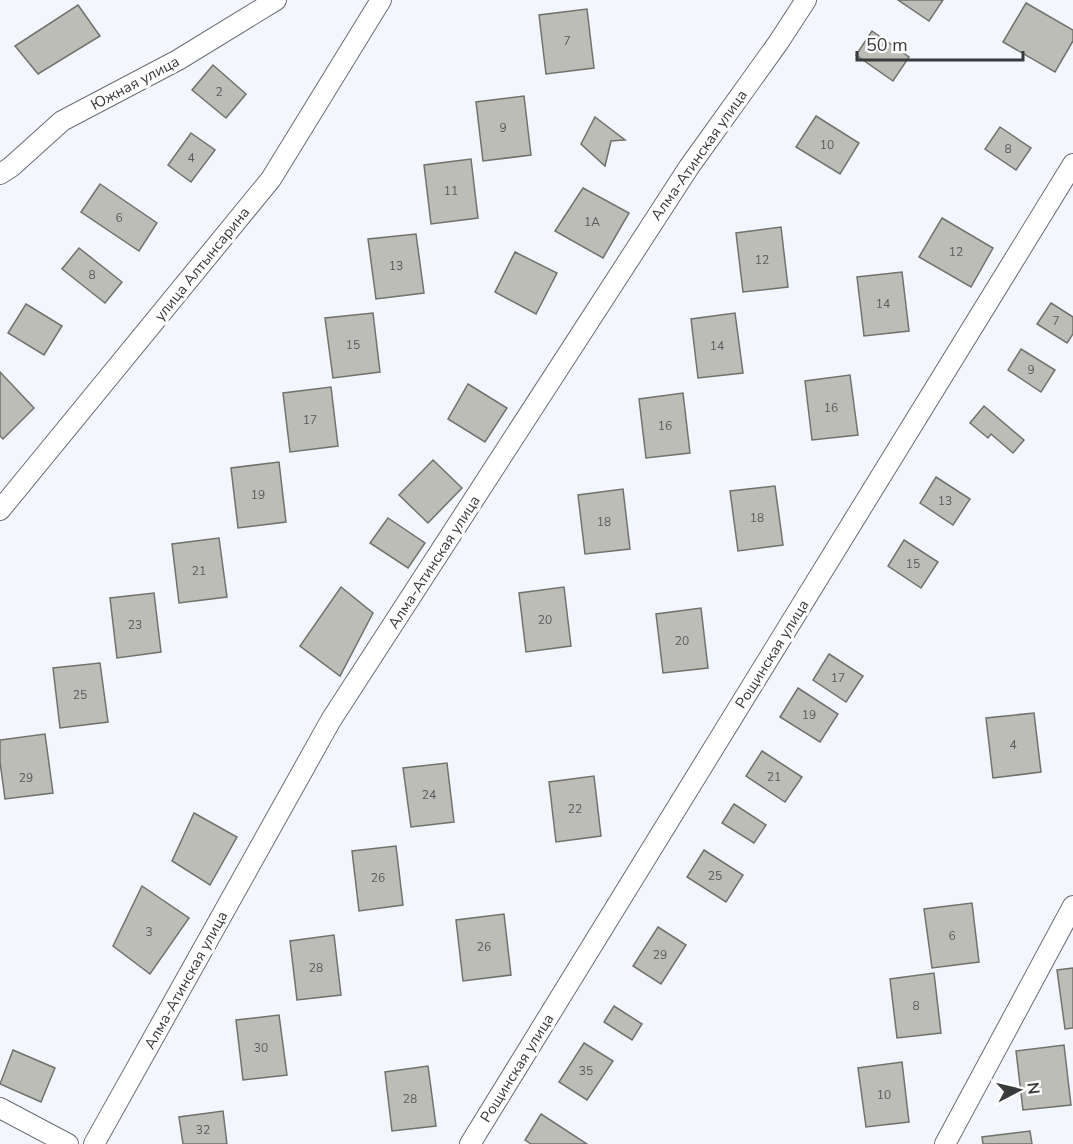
<svg xmlns="http://www.w3.org/2000/svg" width="1073" height="1144" font-family="'Nunito Sans',sans-serif">
<style>
.building{fill:#bdbdb7;stroke:#71726c;stroke-width:1.5}
.lines{fill:none;stroke-linecap:round;stroke-linejoin:round}
.street-casing{stroke:#6a6d73;stroke-width:22}
.street{stroke:#fff;stroke-width:20}
.labels{text-anchor:middle;dominant-baseline:central;stroke-width:6;stroke-linejoin:round;paint-order:stroke}
.number-label{font-size:12px;fill:#5a5b5b}
.street-label{font-size:15px;fill:#393a3c;stroke:#fff}
</style>
<rect width="100%" height="100%" fill="#f3f7fd"/>
<g class="building">
<path d="M898,0H943L929,21Z"/>
<path d="M1026,3L1073,30V41L1055,72L1003,42Z"/>
<path d="M78,5L100,36L38,74L15,46Z"/>
<path d="M587,9L594,68L546,74L539,15Z"/>
<path d="M872,31L909,57L893,81L856,55Z"/>
<path d="M213,65L246,94L226,118L192,90Z"/>
<path d="M524,96L531,155L483,161L476,102Z"/>
<path d="M816,116L859,143L840,174L796,147Z"/>
<path d="M595,117L625,140L611,141L605,166L581,144Z"/>
<path d="M1000,127L1031,148L1016,170L985,149Z"/>
<path d="M191,133L215,150L191,182L168,165Z"/>
<path d="M471,159L478,218L431,224L424,165Z"/>
<path d="M100,184L157,223L139,251L81,212Z"/>
<path d="M583,188L629,213L603,258L555,231Z"/>
<path d="M942,218L993,248L971,287L919,257Z"/>
<path d="M781,227L788,287L743,292L736,233Z"/>
<path d="M416,234L424,293L376,299L368,239Z"/>
<path d="M79,248L122,282L105,303L62,269Z"/>
<path d="M515,252L557,273L536,314L495,292Z"/>
<path d="M902,272L909,331L864,336L857,277Z"/>
<path d="M1051,303L1073,317V334L1067,343L1037,324Z"/>
<path d="M26,304L62,326L44,355L8,333Z"/>
<path d="M373,313L380,372L333,378L325,318Z"/>
<path d="M735,313L743,373L698,378L691,319Z"/>
<path d="M1021,349L1055,370L1041,392L1008,370Z"/>
<path d="M0,372L34,408L3,439L0,436Z"/>
<path d="M850,375L858,435L812,440L805,381Z"/>
<path d="M468,384L507,408L485,442L448,419Z"/>
<path d="M331,387L338,446L290,452L283,393Z"/>
<path d="M683,393L690,453L646,458L639,399Z"/>
<path d="M984,406L1024,440L1013,453L991,434L988,438L970,423Z"/>
<path d="M433,460L462,488L428,523L399,495Z"/>
<path d="M279,462L286,522L238,528L231,468Z"/>
<path d="M936,477L970,499L953,525L920,503Z"/>
<path d="M775,486L783,545L738,551L730,491Z"/>
<path d="M623,489L630,549L585,554L578,495Z"/>
<path d="M388,518L425,543L408,568L370,543Z"/>
<path d="M219,538L227,597L179,603L172,544Z"/>
<path d="M904,540L938,562L921,588L888,566Z"/>
<path d="M341,587L373,613L340,676L300,646Z"/>
<path d="M564,587L571,646L526,652L519,593Z"/>
<path d="M154,593L161,652L117,658L110,598Z"/>
<path d="M701,608L708,668L663,673L656,614Z"/>
<path d="M829,654L863,676L846,702L813,680Z"/>
<path d="M100,663L108,722L60,728L53,668Z"/>
<path d="M798,688L838,714L820,742L780,717Z"/>
<path d="M1034,713L1041,772L993,778L986,718Z"/>
<path d="M45,734L53,793L5,799L0,762V740Z"/>
<path d="M762,751L802,777L785,802L746,776Z"/>
<path d="M447,763L454,822L411,827L403,768Z"/>
<path d="M594,776L601,836L556,842L549,782Z"/>
<path d="M734,804L766,825L754,843L722,823Z"/>
<path d="M194,813L237,837L210,885L172,861Z"/>
<path d="M396,846L403,905L359,911L352,851Z"/>
<path d="M704,850L743,875L726,902L687,877Z"/>
<path d="M142,886L189,918L150,974L113,946Z"/>
<path d="M972,903L979,962L932,968L924,909Z"/>
<path d="M504,914L511,975L463,981L456,920Z"/>
<path d="M658,927L686,945L661,984L633,966Z"/>
<path d="M334,935L341,995L297,1000L290,941Z"/>
<path d="M1073,968V1028L1065,1029L1057,970Z"/>
<path d="M934,973L941,1033L897,1038L890,979Z"/>
<path d="M614,1006L642,1024L632,1040L604,1022Z"/>
<path d="M279,1015L287,1075L243,1080L236,1020Z"/>
<path d="M584,1043L613,1061L587,1100L559,1082Z"/>
<path d="M1064,1045L1071,1105L1023,1110L1016,1051Z"/>
<path d="M13,1050L55,1068L41,1102L0,1084Z"/>
<path d="M902,1062L909,1122L866,1127L858,1068Z"/>
<path d="M428,1066L436,1126L392,1131L385,1072Z"/>
<path d="M223,1111L227,1144H183L179,1117Z"/>
<path d="M541,1114L587,1144H531L525,1140Z"/>
<path d="M1030,1131L1032,1144H983L982,1137Z"/>
</g>
<g class="lines">
<defs>
<g id="street">
<path d="M0,174L11,167L62,121L178,60L276,0"/>
<path d="M0,510L271,179L381,0"/>
<path d="M0,1108L68,1144"/>
<path d="M94,1144L331,720L689,167L778,43L806,0"/>
<path d="M470,1144L1073,164"/>
<path d="M945,1144L1073,906"/>
</g>
</defs>
<use href="#street" class="street-casing"/>
<use href="#street" class="street"/>
</g>
<g class="labels">
<g class="number-label">
<text x="567" y="41">7</text>
<text x="219" y="92">2</text>
<text x="503" y="128">9</text>
<text x="827" y="145">10</text>
<text x="1008" y="149">8</text>
<text x="191" y="158">4</text>
<text x="451" y="191">11</text>
<text x="119" y="218">6</text>
<text x="592" y="222">1А</text>
<text x="956" y="252">12</text>
<text x="762" y="260">12</text>
<text x="396" y="266">13</text>
<text x="92" y="275">8</text>
<text x="883" y="304">14</text>
<text x="1056" y="321">7</text>
<text x="353" y="345">15</text>
<text x="717" y="346">14</text>
<text x="1031" y="370">9</text>
<text x="831" y="408">16</text>
<text x="310" y="420">17</text>
<text x="665" y="426">16</text>
<text x="258" y="495">19</text>
<text x="945" y="501">13</text>
<text x="757" y="518">18</text>
<text x="604" y="522">18</text>
<text x="913" y="564">15</text>
<text x="199" y="571">21</text>
<text x="545" y="620">20</text>
<text x="135" y="625">23</text>
<text x="682" y="641">20</text>
<text x="838" y="678">17</text>
<text x="80" y="695">25</text>
<text x="809" y="715">19</text>
<text x="1013" y="745">4</text>
<text x="774" y="777">21</text>
<text x="26" y="778">29</text>
<text x="429" y="795">24</text>
<text x="575" y="809">22</text>
<text x="715" y="876">25</text>
<text x="378" y="878">26</text>
<text x="149" y="932">3</text>
<text x="952" y="936">6</text>
<text x="484" y="947">26</text>
<text x="660" y="955">29</text>
<text x="316" y="968">28</text>
<text x="916" y="1006">8</text>
<text x="261" y="1048">30</text>
<text x="586" y="1071">35</text>
<text x="884" y="1095">10</text>
<text x="410" y="1099">28</text>
<text x="203" y="1130">32</text>
</g>
<g class="street-label">
<text transform="translate(135 83) rotate(-28)">Южная улица</text>
<text transform="translate(699 155) rotate(-55)">Алма-Атинская улица</text>
<text transform="translate(202 264) rotate(-51)">улица Алтынсарина</text>
<text transform="translate(434 562) rotate(-57)">Алма-Атинская улица</text>
<text transform="translate(772 654) rotate(-58)">Рощинская улица</text>
<text transform="translate(186 980) rotate(-61)">Алма-Атинская улица</text>
<text transform="translate(517 1068) rotate(-58)">Рощинская улица</text>
</g>
</g>
<g transform="translate(1019 1090) rotate(83)" stroke="#ffffff" stroke-width="4.5" paint-order="stroke">
<path d="M0-4.5L10 22L0 15L-10 22Z" fill="#393a3c"/>
<text y="-9" font-size="16" font-weight="bold" text-anchor="middle" fill="#393a3c">N</text>
</g>
<path d="M857 51v9h166v-9" fill="none" stroke="#393a3c" stroke-width="3"/>
<text x="866" y="51" font-size="18" fill="#393a3c" stroke="#ffffff" stroke-width="4.5" paint-order="stroke">50 m</text>
</svg>
